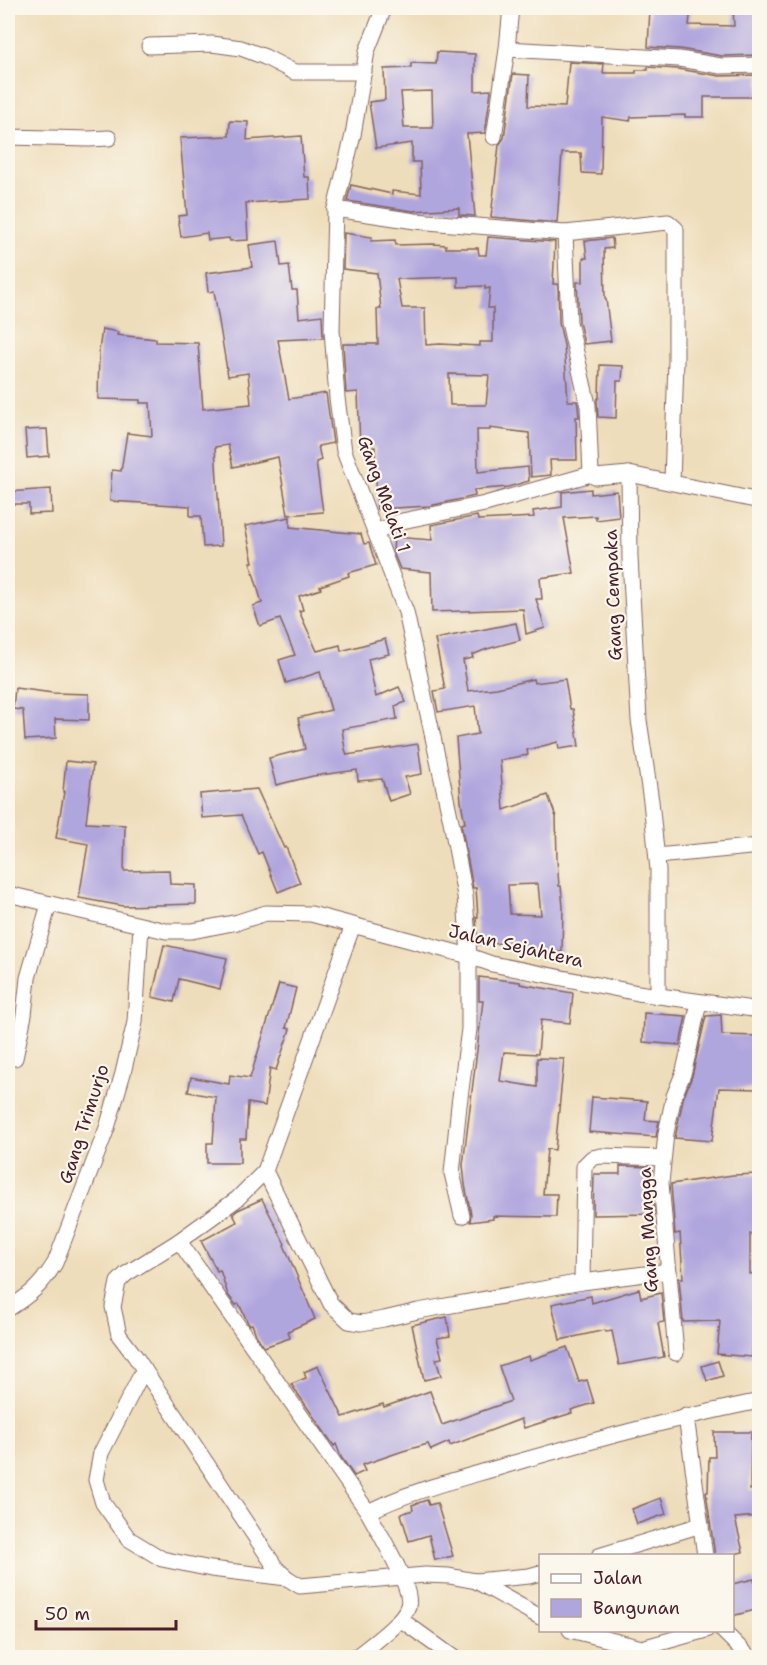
<svg xmlns="http://www.w3.org/2000/svg" width="767" height="1665" font-family="'Shantell Sans',sans-serif">
<style>
.building{fill:#b0a6de;fill-rule:evenodd}
.lines{fill:none;stroke-linecap:round;stroke-linejoin:round}
.street-casing{stroke:#83625d;stroke-width:17}
.street{stroke:#fff;stroke-width:15}
.labels{text-anchor:middle;dominant-baseline:central;stroke-width:4.5;stroke-linejoin:round;paint-order:stroke}
.street-label{font-size:18px;fill:#4a1f2b;stroke:#fbf7ec}
</style>
<rect width="100%" height="100%" fill="#fbf7ec"/>
<filter id="ink" filterUnits="userSpaceOnUse"><feTurbulence type="fractalNoise" baseFrequency=".0167" numOctaves="2"/><feDisplacementMap in="SourceGraphic" scale="12" xChannelSelector="R" yChannelSelector="G"/><feConvolveMatrix kernelMatrix="1 2 1 2 8 2 1 2 1" color-interpolation-filters="sRGB"/></filter>
<filter id="wash" filterUnits="userSpaceOnUse"><feTurbulence type="fractalNoise" baseFrequency=".008" numOctaves="4" result="noise"/><feDisplacementMap in="SourceGraphic" scale="24" xChannelSelector="R" yChannelSelector="G"/><feGaussianBlur stdDeviation="1.35" result="paint"/><feColorMatrix in="noise" values="0 0 0 0 0 0 0 0 0 0 0 0 0 0 0 0 0 1.4 0 .05"/><feComposite in="paint" operator="in"/></filter>
<g filter="url(#wash)">
<rect width="100%" height="100%" fill="#eeddba"/>
<g id="blocks">
<g class="building">
<path d="M650,8H691L689,25L734,26L733,8H759V55L722,56L680,49L648,47Z"/>
<path d="M437,52L475,54V91L491,90L485,133L467,134L475,216L459,215V208L413,211L347,201L351,185L392,194V191L421,194L420,162H412V143L376,148L369,102L385,100L384,69L411,68V63L436,64ZM432,91L433,128H404L401,92Z"/>
<path d="M569,62L604,64L603,73H636V70H648V67L678,69L720,76L759,75V97H704V117H685V115L631,117L630,121L602,117L601,174L582,173L581,153H562L557,223L491,217L499,145L504,138L513,74L529,75L528,106L565,107Z"/>
<path d="M230,121L248,122L247,140L301,136L304,177H309L310,199L246,203L248,240L230,241L229,238L208,240L207,233L181,237L178,216L187,215L180,138L229,136Z"/>
<path d="M344,233L372,237L371,241L395,240L396,245L433,244L446,245V248H478L479,255H486L488,237L555,242L553,284H558L559,323L564,345L568,401H577L578,406L579,417H576L577,460H550L551,475L531,477L529,433L490,428V430H477L478,472L528,467L529,481L508,487L474,490L475,496L429,506L377,509L375,447L360,448L358,392L346,393L343,344H378L377,309H381L377,273L343,269ZM458,277V287L485,286V289L490,288L488,308H493V342H480V346L440,344L426,345L425,308H402L397,279ZM449,374L489,375L486,405H450Z"/>
<path d="M612,238L613,248L604,249L605,299H606L611,341L584,344L579,321L577,282H583V258H587L585,241Z"/>
<path d="M278,241L281,266L289,265L292,290H297L299,318L322,315L323,338L278,340L289,399L326,393L333,443L318,446L321,460L316,462L323,512L288,515L278,457L233,467L228,445L215,447L221,546L203,547L201,516H190V506L110,501L112,470L121,471L127,433L152,436L150,403H140V400L98,399L99,351L102,329L118,332L117,335L156,339V342L198,343L203,409L251,404L248,373L228,376L214,291L208,292L206,273L252,267L249,245Z"/>
<path d="M600,365L623,366L622,381H617L616,418L598,417L597,400L599,397Z"/>
<path d="M47,429L49,456L27,458L25,430Z"/>
<path d="M51,489L52,513L29,514V504H8V492Z"/>
<path d="M591,489V494L617,491L619,517L596,520V516L564,518L574,573L540,578L542,599H536L545,628L526,634L523,609L432,612L431,572L400,569L393,552L394,537L432,540L431,525L477,516L478,520L534,517L533,511L562,507V492Z"/>
<path d="M290,517V527L361,534L364,544L369,543L376,565L348,573L349,576L320,586L321,589L299,596L303,610L299,611L317,651L340,645L341,651L385,639L389,654L368,659L376,697L399,687L406,702L395,706L397,719L342,729L345,749L347,755L418,744L422,774L405,777L410,794L389,801L382,779L358,781L357,770L313,776L276,785L269,758L305,749L298,718L331,710L320,672L286,683L279,660L295,655L280,619L260,626L253,606L262,603L250,562H253L245,526Z"/>
<path d="M516,623L520,640L487,649L472,655L473,658L463,660L468,691L497,688L533,679L534,683L565,679L570,709H573L579,746L559,749L558,742L527,750L528,755L500,760L504,810L548,795L556,817L557,860L559,886H561L563,907L562,952H537V950L514,948V942L478,945L476,917H478L476,888H473L461,824L465,823L461,802L456,738L478,734L475,706L438,712L434,691L445,689L435,639ZM538,884L541,915L510,914L508,885Z"/>
<path d="M15,688L53,693L89,694V720L55,719L56,738L25,740L23,710L13,709Z"/>
<path d="M66,761L93,764L86,823L125,825L124,871L169,870L170,884L196,885V904L123,906L79,898L88,844L56,838L64,792H63Z"/>
<path d="M257,789L284,848L286,847L300,883L278,892L262,852L258,854L241,815L202,818L200,794Z"/>
<path d="M164,945L227,958L220,989L179,979L174,1002L152,997Z"/>
<path d="M479,977L520,982V984L573,993L570,1023L541,1020L538,1054L504,1052L500,1081L537,1087V1058L564,1059L555,1150L547,1149L543,1194H557L556,1217L493,1216V1219L470,1222L471,1214L465,1185L463,1165L483,1001H479Z"/>
<path d="M279,984L296,988L286,1028L290,1029L276,1070L270,1068L265,1106L248,1103L246,1139H240V1163H207V1143H213L216,1097L188,1092L191,1077L229,1084L230,1075L250,1078Z"/>
<path d="M644,1013L686,1016L680,1045L643,1042Z"/>
<path d="M721,1015L722,1035L758,1036L757,1089L719,1088L712,1141L675,1138L683,1099L692,1076L706,1016Z"/>
<path d="M592,1097L647,1101L645,1120L659,1121L656,1137L589,1132Z"/>
<path d="M620,1166L652,1167L654,1214L593,1215L594,1174H620Z"/>
<path d="M759,1174V1234H750V1274L757,1273L758,1302H756L752,1357L717,1354L720,1321L683,1322L679,1278H683L680,1233L675,1234L671,1184L733,1175Z"/>
<path d="M262,1199L285,1244L284,1245L315,1319L288,1331L290,1338L264,1347L256,1335L252,1324L249,1325L239,1304L236,1305L228,1295L220,1270L217,1271L201,1241L237,1222L233,1214L238,1210Z"/>
<path d="M639,1289L641,1298L661,1293L664,1322L658,1323L664,1357L619,1365L612,1331L606,1332L605,1330L560,1340L552,1304L591,1296L592,1303Z"/>
<path d="M447,1317L450,1336L437,1338L442,1358L436,1359L441,1376L424,1380L412,1325Z"/>
<path d="M567,1347L579,1382L587,1380L594,1403L571,1410L572,1413L524,1428L521,1419L450,1446L449,1442L431,1450L428,1444L403,1451L362,1465L365,1471L354,1476L341,1457L336,1444L334,1446L291,1384L306,1378L304,1372L318,1366L343,1417L383,1404L384,1407L430,1391L442,1425L511,1401L499,1366L529,1356L530,1360Z"/>
<path d="M718,1361L723,1376L707,1381L702,1366Z"/>
<path d="M714,1432H751L750,1490L759,1489V1516L735,1518L743,1552L725,1556H715L706,1492H708L709,1457H715Z"/>
<path d="M661,1498L666,1514L637,1524L632,1509Z"/>
<path d="M427,1500L429,1505L437,1503L453,1556L435,1560L429,1535L409,1541L401,1514L413,1510L412,1505Z"/>
<path d="M754,1579L759,1609L732,1616V1584Z"/>
</g>
</g>
</g>
<g filter="url(#ink)">
<use href="#blocks" fill-opacity="0" stroke="#83625d" stroke-width="1.5"/>
<g class="lines">
<defs>
<g id="street">
<path d="M384,8L367,51L353,135L335,209L332,330L337,398L344,451L406,612L451,821L465,896L469,956V1029L459,1105L452,1173L462,1216"/>
<path d="M149,46L212,44L241,48L265,57L294,72H364"/>
<path d="M507,49L679,59L721,66L760,65"/>
<path d="M8,137L89,139L109,138"/>
<path d="M494,137L507,49L511,8"/>
<path d="M335,209L415,221L565,233L668,222L676,229V361L672,482"/>
<path d="M565,233L569,322L588,405L591,474L595,477L629,474L630,558L639,720L651,801L658,870V996"/>
<path d="M629,474L760,501"/>
<path d="M376,532L402,521L485,504L591,474"/>
<path d="M657,856L760,846"/>
<path d="M8,894L166,931H192L238,922L266,913L311,914L469,956L492,964L638,993L760,1010"/>
<path d="M353,925L265,1171L237,1199L179,1241L126,1274L118,1282L113,1307L119,1335L135,1356L276,1568L287,1578L300,1586L425,1575L449,1576L476,1581L529,1576L540,1573"/>
<path d="M15,1058L24,1015L28,978L49,904"/>
<path d="M265,1171L331,1304L349,1321L361,1323L384,1319L418,1311L582,1282L669,1271"/>
<path d="M179,1241L368,1512"/>
<path d="M582,1282L584,1166L592,1158L601,1156L663,1158"/>
<path d="M8,1309C30,1295 41,1286 55,1263L107,1128L123,1073L135,1022L141,926"/>
<path d="M676,1353L661,1183L666,1133L674,1096L683,1074L689,1050L699,1002"/>
<path d="M144,1369L101,1453L96,1480L103,1503L129,1539L162,1559L211,1569L287,1578"/>
<path d="M686,1416L705,1556"/>
<path d="M599,1556L701,1525"/>
<path d="M476,1581L540,1617"/>
<path d="M400,1619L454,1658"/>
<path d="M570,1630L642,1648L706,1630"/>
<path d="M722,1630L750,1658"/>
<path d="M355,1658C370,1645 402,1624 408,1606C414,1589 377,1529 368,1512C412,1490 460,1479 507,1465C590,1441 674,1418 760,1401"/>
</g>
</defs>
<use href="#street" class="street-casing"/>
<use href="#street" class="street"/>
</g>
</g>
<g class="labels">
<g class="street-label">
<text transform="translate(384 494) rotate(70)">Gang Melati 1</text>
<text transform="translate(613 595) rotate(-92)">Gang Cempaka</text>
<text transform="translate(516 946) rotate(13)">Jalan Sejahtera</text>
<text transform="translate(84 1124) rotate(-72)">Gang Trimurjo</text>
<text transform="translate(648 1230) rotate(-93)">Gang Mangga</text>
</g>
</g>
<rect width="767" height="1665" fill="none" stroke="#fbf7ec" stroke-width="30"/>
<rect x="539" y="1554" width="195" height="78" fill="#fbf7ec" stroke="#b4a19f" stroke-width="1.5"/>
<rect x="551" y="1574" width="30" height="9" fill="#ffffff" stroke="#b4a19f" stroke-width="1.5"/>
<text x="593" y="1584" font-size="18" fill="#4a1f2b">Jalan</text>
<rect x="551" y="1599" width="30" height="18" fill="#b0a6de" stroke="#b4a19f" stroke-width="1.5"/>
<text x="593" y="1614" font-size="18" fill="#4a1f2b">Bangunan</text>
<path d="M36 1620v9h140v-9" fill="none" stroke="#4a1f2b" stroke-width="3"/>
<text x="45" y="1620" font-size="18" fill="#4a1f2b" stroke="#fbf7ec" stroke-width="4.5" paint-order="stroke">50 m</text>
</svg>
